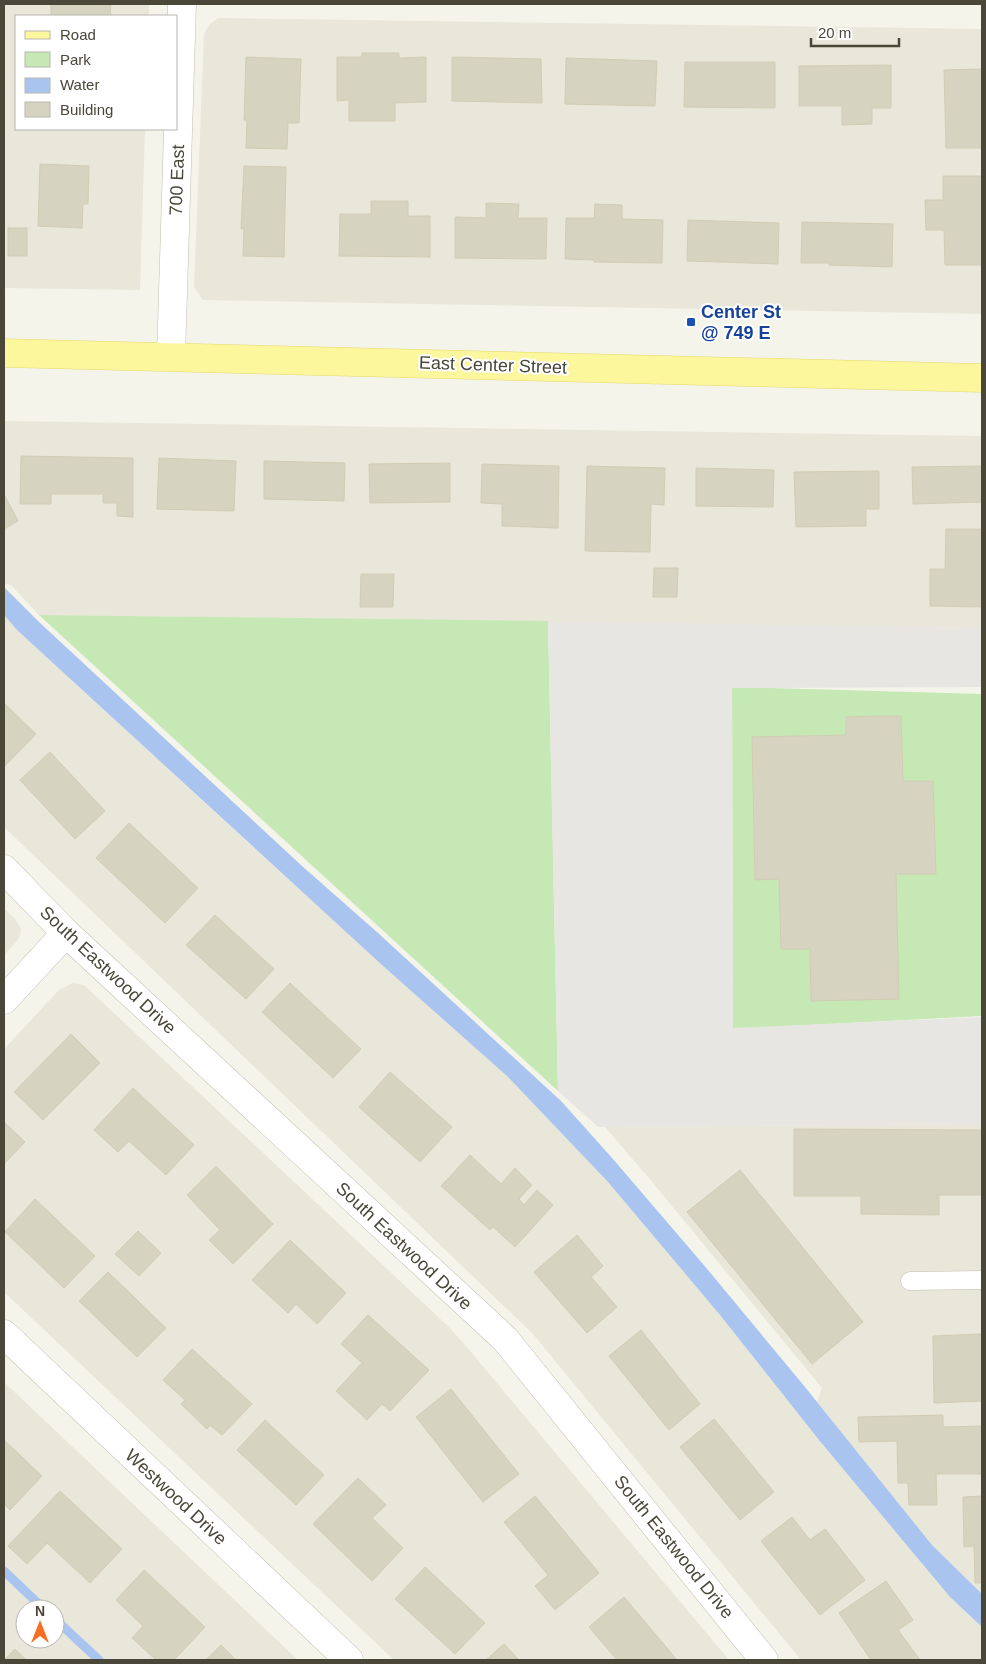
<svg xmlns="http://www.w3.org/2000/svg" width="986" height="1664" font-family="Helvetica,sans-serif">
<style>
.residential{fill:#e9e7d9;fill-rule:evenodd}
.green{fill:#c6e8b5}
.parking{fill:#e7e6e2}
.water{fill:#aac4f0}
.lines{fill:none;stroke-linecap:round;stroke-linejoin:round}
.stream{stroke:#aac4f0;stroke-width:9}
.building{fill:#d7d3c1;stroke:#d2ccb4}
.service-casing{stroke:#c1beae;stroke-width:19}
.minor-casing{stroke:#c1beae;stroke-width:29}
.primary-casing{stroke:#e2d86c;stroke-width:29}
.service{stroke:#fff;stroke-width:18}
.minor{stroke:#fff;stroke-width:28}
.primary{stroke:#fcf69d;stroke-width:28}
.transit-dot{fill:#1a4fb4;stroke:#fff;stroke-width:2}
.labels{text-anchor:middle;dominant-baseline:central;stroke-width:4;stroke-linejoin:round;paint-order:stroke}
.street-label{font-size:18px;fill:#4a4739;stroke:#fff}
.transit-label{font-size:18px;font-weight:bold;fill:#164399;stroke:#fff;text-anchor:start}
</style>
<rect width="100%" height="100%" fill="#f5f4eb"/>
<g class="residential">
<path d="M4,4H149V16H16V129H145L140,290L4,288Z"/>
<path d="M218,18L982,29V314L203,300L194,287L204,34L209,25Z"/>
<path d="M4,421L982,436V628L39,615L11,585L4,584Z"/>
<path d="M4,615L17,630L267,860L507,1076L608,1182L720,1315L819,1440L950,1597L982,1627V1660H801L533,1334L4,827Z"/>
<path d="M4,908L15,919L21,929L20,936L16,942L4,955Z"/>
<path d="M73,983L84,985L450,1328L465,1345L729,1660H394L4,1292V1049L59,990Z"/>
<path d="M982,1124V1594L932,1545L817,1402L822,1388L648,1177L605,1127Z"/>
<path d="M4,1382L298,1660H4ZM25,1609H55V1639H25Z"/>
</g>
<g class="green">
<path d="M39,615L548,621L558,1091Z"/>
<path d="M732,687L982,694V1016L733,1029Z"/>
</g>
<path class="parking" d="M548,621L982,628V687L732,688L733,1028L982,1017V1124L598,1127L558,1091Z"/>
<path class="water" d="M4,587L39,622L302,866L378,933L561,1101L613,1159L703,1264L805,1387L932,1545L982,1594V1627L950,1597L819,1440L720,1315L608,1182L507,1076L382,965L17,630L4,615Z"/>
<g class="lines">
<g class="stream">
<path d="M4,1571L44,1609"/>
<path d="M55,1619L99,1660"/>
</g>
</g>
<g class="building">
<path d="M51,4H111L110,16H51Z"/>
<path d="M362,53H399V58L426,57V102L395,103V121H349V100L337,101V57H362Z"/>
<path d="M246,57L301,59L299,123H288L287,149L246,148L247,120H244Z"/>
<path d="M452,57L541,59L542,103L452,101Z"/>
<path d="M566,58L657,61L655,106L565,104Z"/>
<path d="M685,62H775V108L684,107Z"/>
<path d="M891,65V108H872V124L842,125V106H799V66Z"/>
<path d="M982,69V148H946L944,70Z"/>
<path d="M40,164L89,166L88,204H83L82,228L38,226Z"/>
<path d="M244,166L286,167L284,257L243,256L244,229H241Z"/>
<path d="M943,176H982V265H945L944,230H926L925,200H943Z"/>
<path d="M371,201H408V216H430V257L339,256L340,214H371Z"/>
<path d="M486,203L519,204L518,218H547L546,259L455,258V217L486,218Z"/>
<path d="M595,204L622,205V219L663,220L662,263L594,262V260L565,259L566,218H594Z"/>
<path d="M688,220L779,223L778,264L687,261Z"/>
<path d="M802,222L893,224L892,267L829,265V263H801Z"/>
<rect x="8" y="228" width="19" height="28"/>
<path d="M21,456L133,458V517L117,516V503H103V494H51V504H20Z"/>
<path d="M159,458L236,461L234,511L157,509Z"/>
<path d="M264,461L345,463L344,501L264,499Z"/>
<path d="M450,463V502L370,503L369,464Z"/>
<path d="M482,464L559,466L558,528L502,526V504L481,503Z"/>
<path d="M587,466L665,468L664,505L651,504L650,552L585,551Z"/>
<path d="M982,466V502L913,504L912,467Z"/>
<path d="M696,468L774,470L773,507L696,506Z"/>
<path d="M879,471V509H866V526L796,527L794,472Z"/>
<path d="M4,494L18,521L4,529Z"/>
<path d="M946,529H982V607L930,606V569H945Z"/>
<path d="M654,568H678L677,597H653Z"/>
<path d="M361,574H394L393,607H360Z"/>
<path d="M4,703L36,734L4,767Z"/>
<path d="M876,716H901L903,781H933L936,874H896L899,999L811,1001L810,949H781L779,879L755,880L752,737L846,735V717Z"/>
<path d="M50,752L105,811L75,839L20,780Z"/>
<path d="M129,823L198,888L165,923L96,858Z"/>
<path d="M215,915L274,969L246,999L186,945Z"/>
<path d="M290,983L361,1049L333,1078L262,1012Z"/>
<path d="M71,1034L100,1063L43,1120L14,1092Z"/>
<path d="M390,1072L452,1127L420,1162L359,1107Z"/>
<path d="M133,1088L194,1145L166,1175L129,1141L118,1152L94,1130Z"/>
<path d="M4,1122L25,1142L4,1164Z"/>
<path d="M794,1129L982,1130V1195H939V1215L861,1214V1196H794Z"/>
<path d="M470,1155L501,1184L515,1168L532,1185L519,1199L524,1205L537,1190L553,1205L515,1247L493,1227L490,1230L441,1186Z"/>
<path d="M216,1166L273,1224L233,1264L209,1240L220,1230L187,1195Z"/>
<path d="M740,1170L863,1322L812,1364L687,1212Z"/>
<path d="M35,1199L95,1256L64,1288L5,1232Z"/>
<path d="M138,1231L161,1253L139,1276L115,1254Z"/>
<path d="M577,1235L603,1266L591,1277L617,1307L587,1333L534,1272Z"/>
<path d="M290,1240L346,1293L317,1324L296,1304L288,1313L252,1280Z"/>
<path d="M108,1272L166,1328L137,1357L79,1301Z"/>
<path d="M368,1315L429,1370L390,1411L382,1404L367,1420L336,1391L362,1363L341,1344Z"/>
<path d="M641,1330L700,1404L669,1430L609,1356Z"/>
<path d="M982,1334V1401L934,1403L933,1336Z"/>
<path d="M192,1349L252,1404L222,1435L210,1425L207,1429L181,1404L185,1400L163,1380Z"/>
<path d="M451,1389L519,1474L483,1502L416,1417Z"/>
<path d="M943,1415V1427L982,1426V1474H936L937,1505H909L908,1483H898L897,1441L859,1442L858,1417Z"/>
<path d="M714,1419L774,1492L740,1520L680,1447Z"/>
<path d="M265,1420L324,1475L296,1505L237,1450Z"/>
<path d="M4,1440L42,1476L10,1510L4,1504Z"/>
<path d="M358,1478L386,1505L372,1518L403,1548L372,1581L313,1524Z"/>
<path d="M60,1491L122,1549L90,1583L47,1543L27,1564L8,1546Z"/>
<path d="M535,1496L599,1573L555,1610L535,1586L548,1575L504,1522Z"/>
<path d="M982,1496V1583H975L974,1546L964,1547L963,1497Z"/>
<path d="M792,1517L810,1540L825,1529L865,1580L820,1615L761,1541Z"/>
<path d="M425,1567L485,1623L455,1654L395,1599Z"/>
<path d="M144,1570L205,1627L174,1660H156L132,1638L143,1626L116,1600Z"/>
<path d="M886,1581L913,1620L898,1630L920,1660H871L839,1613Z"/>
<path d="M624,1597L677,1660H617L589,1627Z"/>
<path d="M504,1644L519,1660H486Z"/>
<path d="M221,1645L236,1660H206Z"/>
<path d="M15,1649L26,1660H4Z"/>
</g>
<g class="lines">
<defs>
<path id="service" d="M910,1281L982,1280"/>
<g id="minor">
<path d="M171,356L182,4"/>
<path d="M4,869L66,933L505,1339L764,1660"/>
<path d="M4,1000L66,933"/>
<path d="M4,1334L349,1660"/>
</g>
<path id="primary" d="M4,353L982,378"/>
</defs>
<use href="#service" class="service-casing"/>
<use href="#minor" class="minor-casing"/>
<use href="#primary" class="primary-casing"/>
<use href="#service" class="service"/>
<use href="#minor" class="minor"/>
<use href="#primary" class="primary"/>
</g>
<rect class="transit-dot" x="686" y="317" width="10" height="10" rx="2.5"/>
<g class="labels">
<g class="street-label">
<text transform="translate(177 180) rotate(-88)">700 East</text>
<text transform="translate(493 365) rotate(2)">East Center Street</text>
<text transform="translate(108 970) rotate(43)">South Eastwood Drive</text>
<text transform="translate(404 1246) rotate(43)">South Eastwood Drive</text>
<text transform="translate(176 1497) rotate(43)">Westwood Drive</text>
<text transform="translate(674 1547) rotate(51)">South Eastwood Drive</text>
</g>
<g class="transit-label">
<text x="701" y="312">Center St<tspan x="701" dy="21">@ 749 E</tspan></text>
</g>
</g>
<rect width="986" height="1664" fill="none" stroke="#4a4739" stroke-width="10"/>
<rect x="15" y="15" width="162" height="115" fill="#ffffff" stroke="#b7b5b0"/>
<rect x="25" y="31" width="25" height="8" fill="#fcf69d" stroke="#b7b5b0"/>
<text x="60" y="40" font-size="15" fill="#4a4739">Road</text>
<rect x="25" y="52" width="25" height="15" fill="#c6e8b5" stroke="#b7b5b0"/>
<text x="60" y="65" font-size="15" fill="#4a4739">Park</text>
<rect x="25" y="78" width="25" height="15" fill="#aac4f0" stroke="#b7b5b0"/>
<text x="60" y="90" font-size="15" fill="#4a4739">Water</text>
<rect x="25" y="102" width="25" height="15" fill="#d7d3c1" stroke="#b7b5b0"/>
<text x="60" y="115" font-size="15" fill="#4a4739">Building</text>
<g transform="translate(40 1624)"><circle r="24" fill="#ffffff" stroke="#b7b5b0"/>
<path d="M0-4L9 19L0 12L-9 19Z" fill="#f66f21"/>
<text y="-8" font-size="14" font-weight="bold" text-anchor="middle" fill="#4a4739">N</text>
</g>
<path d="M811 38v8h88v-8" fill="none" stroke="#4a4739" stroke-width="2.5"/>
<text x="818" y="38" font-size="15" fill="#4a4739" stroke="#ffffff" stroke-width="4" paint-order="stroke">20 m</text>
</svg>
